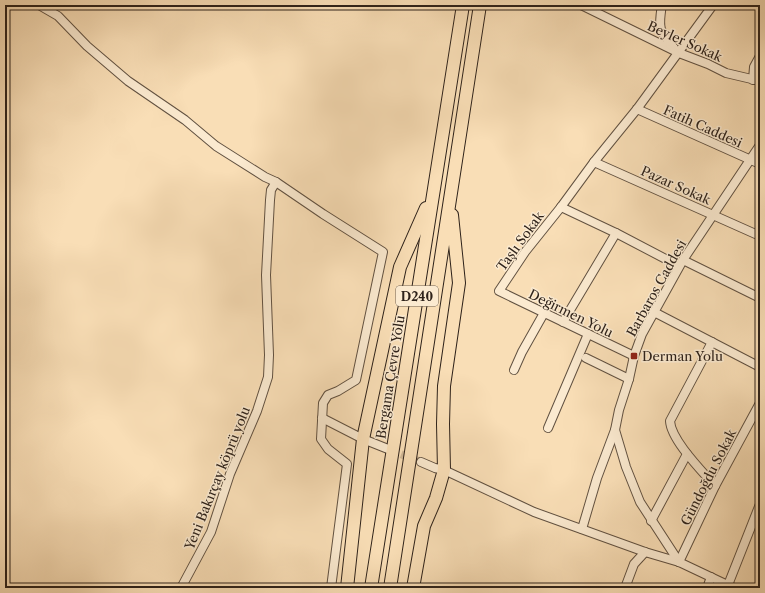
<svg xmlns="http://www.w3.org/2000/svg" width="765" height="593" font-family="'Libre Caslon Text',serif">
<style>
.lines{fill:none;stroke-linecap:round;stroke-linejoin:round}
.minor-tunnel{stroke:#d0b897;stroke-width:8;stroke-dasharray:8 4;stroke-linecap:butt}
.minor-casing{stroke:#615141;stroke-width:10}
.highway-casing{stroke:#2e221a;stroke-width:14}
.minor{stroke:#fbead0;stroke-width:8}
.highway{stroke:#f9deb6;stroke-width:12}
.poi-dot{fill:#8f2418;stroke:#fbead0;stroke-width:1.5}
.labels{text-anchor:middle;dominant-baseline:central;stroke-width:3;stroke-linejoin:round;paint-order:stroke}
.shield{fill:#fbead0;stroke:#6c5e51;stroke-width:1}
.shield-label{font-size:12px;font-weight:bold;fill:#2e221a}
.street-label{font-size:13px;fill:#2e221a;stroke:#fbead0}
.poi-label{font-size:13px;fill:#2e221a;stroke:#fbead0;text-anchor:start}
</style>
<rect width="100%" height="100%" fill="#f9deb6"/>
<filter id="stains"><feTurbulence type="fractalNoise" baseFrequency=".005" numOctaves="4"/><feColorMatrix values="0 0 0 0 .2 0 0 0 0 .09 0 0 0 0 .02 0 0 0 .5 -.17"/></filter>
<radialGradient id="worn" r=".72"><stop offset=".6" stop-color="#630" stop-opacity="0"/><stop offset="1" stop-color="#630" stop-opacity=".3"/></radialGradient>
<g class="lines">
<path class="minor-tunnel" d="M390,450L421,462"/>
<defs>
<g id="minor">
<path d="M39,5L58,16L87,46L128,81L185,120L216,146L265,177L276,182L323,214L383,252L356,380L338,391L328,395L323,403L321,439L328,449L347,464L331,588"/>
<path d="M581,5L679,53L708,64L726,73L760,81"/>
<path d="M662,5C658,28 659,31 674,48"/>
<path d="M753,80L754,67L760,56"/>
<path d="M637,109L760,164"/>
<path d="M594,162L760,236"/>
<path d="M561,207L616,233L679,266"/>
<path d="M683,260L760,298"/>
<path d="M654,312L760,367"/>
<path d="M563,322L616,233"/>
<path d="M712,342L670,421C671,440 702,471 715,486"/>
<path d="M634,356L499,291L525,252L561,207L594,162L637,109L713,5"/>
<path d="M586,358L629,379"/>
<path d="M514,370L522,352L544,313"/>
<path d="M322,418L363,439L388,449"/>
<path d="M548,428L588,334"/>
<path d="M421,462L435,468L444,470L534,512L645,552L679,562L734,588"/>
<path d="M651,521L687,454"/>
<path d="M582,529L597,478L615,430"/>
<path d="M679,562L640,502L626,467L615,430L619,410L629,379L634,356L642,334L683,260L760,145"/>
<path d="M679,562L715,486L760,403"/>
<path d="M728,585L760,504"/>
<path d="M181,588L211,532L230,474L257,411L268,377L269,355L266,275L270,200L271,190L276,182"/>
<path d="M625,588L634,564L645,552"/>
<path d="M707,588L711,577"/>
</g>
<g id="highway">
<path d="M347,588L363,439L400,267L426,208"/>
<path d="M371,588L463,5"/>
<path d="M390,588L480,5"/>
<path d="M413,588L424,526L436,498L444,470L443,424L444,386L459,283L452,215"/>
</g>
</defs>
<use href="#minor" class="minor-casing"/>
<use href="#highway" class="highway-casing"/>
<use href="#minor" class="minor"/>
<use href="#highway" class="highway"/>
</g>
<rect class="poi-dot" x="630" y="352" width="8" height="8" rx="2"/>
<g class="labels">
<rect class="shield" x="396" y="286" width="42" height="20" rx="3"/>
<g class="shield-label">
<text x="417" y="296">D240</text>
</g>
<g class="street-label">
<text transform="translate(685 41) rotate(24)">Beyler Sokak</text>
<text transform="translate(703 126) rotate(24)">Fatih Caddesi</text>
<text transform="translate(676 185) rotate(24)">Pazar Sokak</text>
<text transform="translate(520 241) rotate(-54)">Taşlı Sokak</text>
<text transform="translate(656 288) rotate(-61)">Barbaros Caddesi</text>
<text transform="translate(571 313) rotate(26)">Değirmen Yolu</text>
<text transform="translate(390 377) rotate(-81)">Bergama Çevre Yolu</text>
<text transform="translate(708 477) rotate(-63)">Gündoğdu Sokak</text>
<text transform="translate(217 478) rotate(-68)">Yeni Bakırçay köprü yolu</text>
</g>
<g class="poi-label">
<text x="642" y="356">Derman Yolu</text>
</g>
</g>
<rect width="765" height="593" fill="none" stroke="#f9deb6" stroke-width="20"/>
<rect x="6" y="6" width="753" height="581" fill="none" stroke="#2e221a" stroke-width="2"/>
<rect x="10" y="10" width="745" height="573" fill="none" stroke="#2e221a"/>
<rect width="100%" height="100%" filter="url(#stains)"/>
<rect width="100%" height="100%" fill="url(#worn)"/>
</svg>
